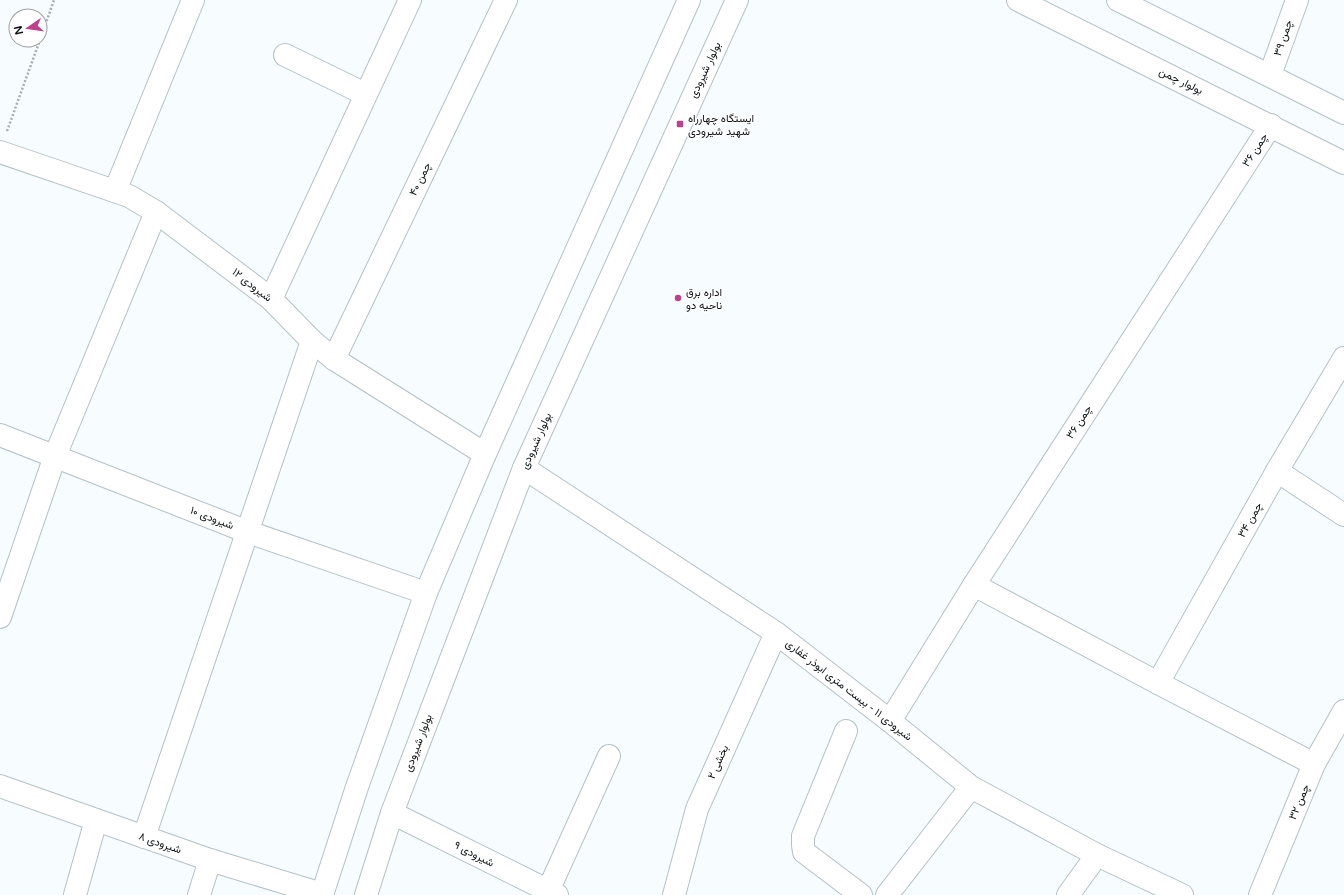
<svg xmlns="http://www.w3.org/2000/svg" width="1344" height="895" font-family="'Varela Round',Vazirmatn,sans-serif">
<style>
.lines{fill:none;stroke-linecap:round;stroke-linejoin:round}
.street-casing{stroke:#b4c1c6;stroke-width:24}
.secondary-casing{stroke:#b4c1c6;stroke-width:24}
.path{stroke:#a8adaf;stroke-width:2.5;stroke-dasharray:2 2;stroke-linecap:butt}
.street{stroke:#fff;stroke-width:22}
.secondary{stroke:#fff;stroke-width:22}
.poi-dot{fill:#bf408c;stroke:#fff;stroke-width:1.5}
.labels{text-anchor:middle;dominant-baseline:central;stroke-width:3;stroke-linejoin:round;paint-order:stroke}
.street-label{font-size:11px;fill:#0c1012;stroke:#fff}
.poi-label{font-size:11px;fill:#0c1012;stroke:#fff;text-anchor:start}
</style>
<rect width="100%" height="100%" fill="#f7fcfe"/>
<g class="lines">
<defs>
<g id="street">
<path d="M285,55L365,94"/>
<path d="M1270,75L1297,0"/>
<path d="M0,152L129,196L156,212L271,299L312,341L334,359L485,454"/>
<path d="M115,191L193,0"/>
<path d="M271,299L410,0"/>
<path d="M334,359L506,0"/>
<path d="M0,435L248,532L426,593"/>
<path d="M524,468L776,633L890,721L971,787L1097,855L1182,895"/>
<path d="M1277,471L1344,515"/>
<path d="M974,585L1158,683L1314,764"/>
<path d="M0,617L55,456L156,212"/>
<path d="M1158,683L1277,471L1344,358"/>
<path d="M890,721L974,585L1271,125"/>
<path d="M846,731L803,836V845L804,852L861,895"/>
<path d="M0,786L210,860L322,894"/>
<path d="M392,813L557,895"/>
<path d="M144,837L312,341"/>
<path d="M548,891L609,756"/>
<path d="M75,895L96,820"/>
<path d="M199,895L210,860"/>
<path d="M674,895L697,809L776,633"/>
<path d="M887,895L971,787"/>
<path d="M1068,895L1097,855"/>
<path d="M1260,895L1314,764L1344,711"/>
</g>
<g id="secondary">
<path d="M1018,0L1344,163"/>
<path d="M1118,0L1344,113"/>
<path d="M322,895L357,787L426,593L485,454L689,0"/>
<path d="M366,895L392,813L524,468L737,0"/>
</g>
</defs>
<use href="#street" class="street-casing"/>
<use href="#secondary" class="secondary-casing"/>
<g class="path">
<path d="M40,40L54,0"/>
<path d="M7,131L40,40"/>
</g>
<use href="#street" class="street"/>
<use href="#secondary" class="secondary"/>
</g>
<g class="poi-dot">
<rect x="676" y="120" width="8" height="8" rx="2"/>
<circle cx="678" cy="298" r="4"/>
</g>
<g class="labels">
<g class="street-label">
<text transform="translate(1283 38) rotate(-71)">چمن ۳۹</text>
<text transform="translate(705 70) rotate(-65)">بولوار شیرودی</text>
<text transform="translate(1181 81) rotate(26)">بولوار چمن</text>
<text transform="translate(1255 150) rotate(-57)">چمن ۳۶</text>
<text transform="translate(420 179) rotate(-64)">چمن ۴۰</text>
<text transform="translate(252 285) rotate(38)">شیرودی ۱۲</text>
<text transform="translate(1079 422) rotate(-57)">چمن ۳۶</text>
<text transform="translate(536 441) rotate(-66)">بولوار شیرودی</text>
<text transform="translate(212 518) rotate(21)">شیرودی ۱۰</text>
<text transform="translate(1250 520) rotate(-61)">چمن ۳۴</text>
<text transform="translate(849 690) rotate(38)">شیرودی ۱۱ - بیست متری ابوذر غفاری</text>
<text transform="translate(418 743) rotate(-69)">بولوار شیرودی</text>
<text transform="translate(718 762) rotate(-66)">بخشی ۲</text>
<text transform="translate(1299 802) rotate(-67)">چمن ۳۲</text>
<text transform="translate(160 843) rotate(19)">شیرودی ۸</text>
<text transform="translate(474 854) rotate(27)">شیرودی ۹</text>
</g>
<g class="poi-label">
<text x="688" y="118">ایستگاه چهارراه<tspan x="688" dy="13">شهید شیرودی</tspan></text>
<text x="686" y="292">اداره برق<tspan x="686" dy="13">ناحیه دو</tspan></text>
</g>
</g>
<g transform="translate(28 28) rotate(257)"><circle r="19" fill="#ffffff" stroke="#9e9fa0"/>
<path d="M0-3L7 15L0 10L-7 15Z" fill="#bf408c"/>
<text y="-6" font-size="11" font-weight="bold" text-anchor="middle" fill="#0c1012">N</text>
</g>
</svg>
